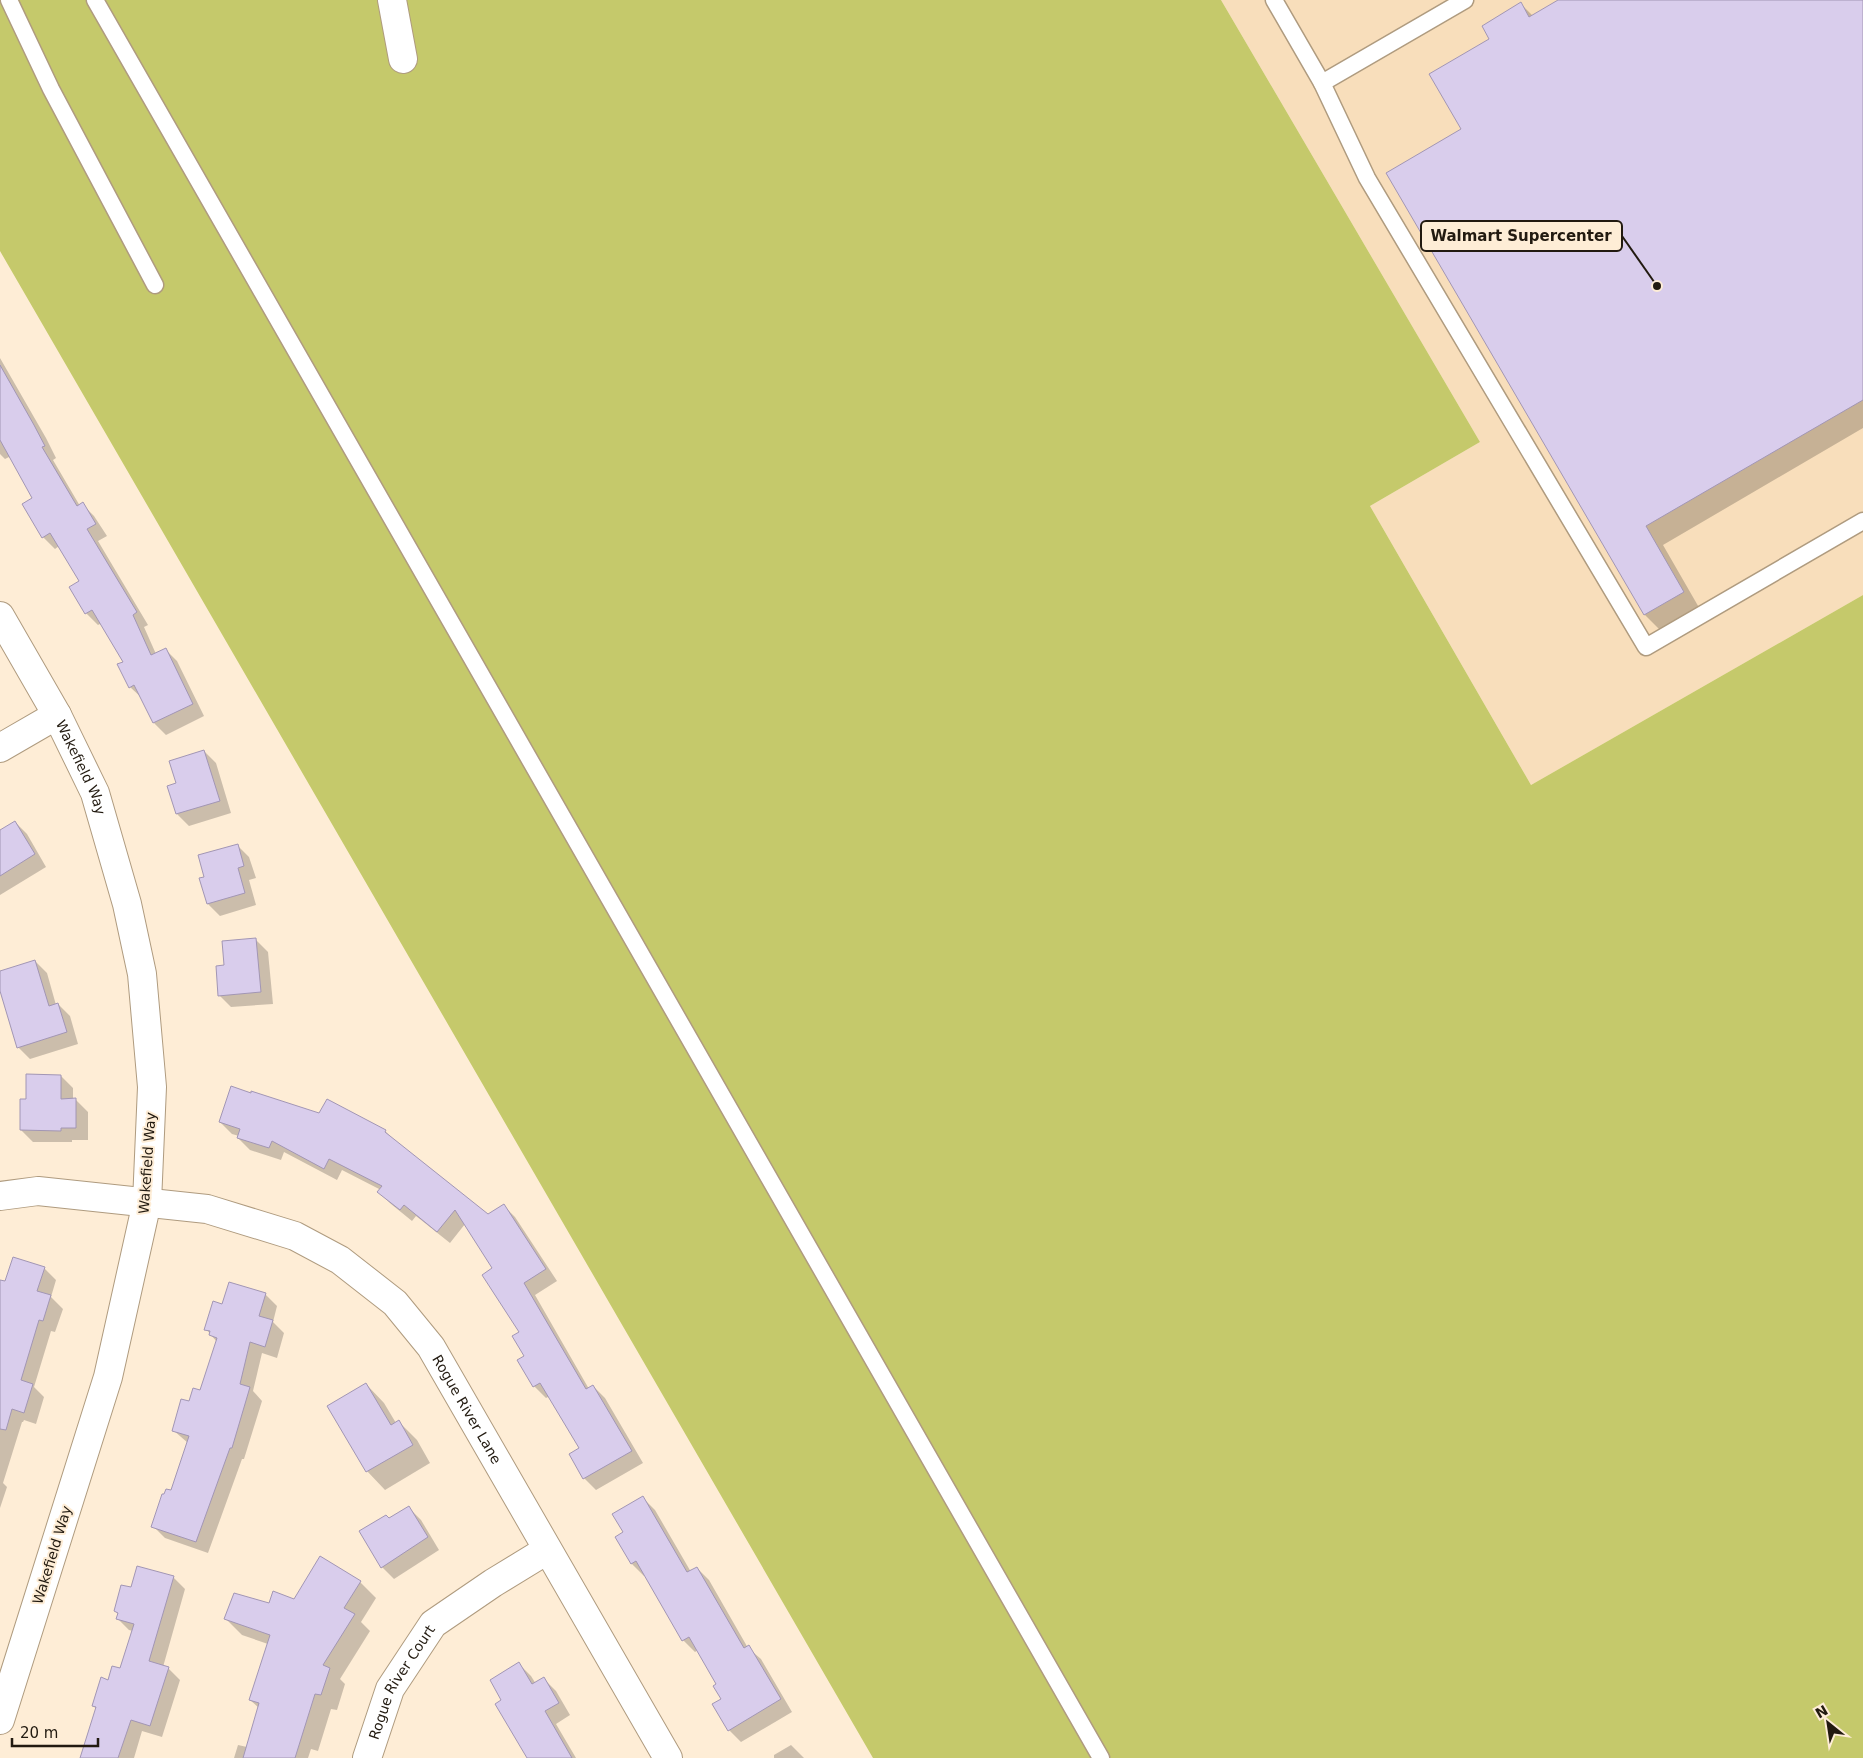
<svg xmlns="http://www.w3.org/2000/svg" width="1863" height="1758" font-family="'DejaVu Sans',sans-serif">
<style>
.built{fill:#f8debb}
.green{fill:#c5c96b}
.shadow{fill:#0003}
.building{fill:#d9cdec;stroke:#a296b4}
.lines{fill:none;stroke-linecap:round;stroke-linejoin:round}
.lane-casing{stroke:#af9b7f;stroke-width:19}
.street-casing{stroke:#af9b7f;stroke-width:30}
.lane{stroke:#fff;stroke-width:16}
.street{stroke:#fff;stroke-width:28}
.labels{text-anchor:middle;dominant-baseline:central;stroke-width:4;stroke-linejoin:round;paint-order:stroke}
.street-label{font-size:14px;fill:#221a10;stroke:#feedd6}
.leader{fill:none;stroke:#221a10;stroke-width:2}
.callout-dot{fill:#221a10;stroke:#feedd6;stroke-width:2}
.callout{fill:#feedd6;stroke:#221a10;stroke-width:2}
.callout-label{font-size:15px;text-anchor:middle;font-weight:bold;fill:#221a10}
</style>
<rect width="100%" height="100%" fill="#feedd6"/>
<path class="built" d="M1221,0H1863V595L1531,785L1370,506L1480,442Z"/>
<path class="green" d="M0,0H1221L1480,442L1370,506L1531,785L1863,595V1758H873L0,251Z"/>
<g class="shadow">
<path d="M1561,0H1863V428L1663,545L1701,611L1663,633L1645,615L1387,174L1463,130L1491,39L1521,4L1533,16Z"/>
<path d="M0,358L46,438L56,458L53,460L80,506L82,504L94,516L107,536L98,541L148,625L144,627L156,654L165,649L177,661L204,716L166,735L154,723L143,699L130,687L125,662L102,623L98,625L86,613L81,581L59,546L55,549L43,537L34,498L11,456L5,459L0,454Z"/>
<path d="M204,751L216,763L231,813L189,826L177,814L169,787L177,784Z"/>
<path d="M15,822L27,834L46,867L0,895V831Z"/>
<path d="M237,845L249,857L256,878L249,880L256,905L220,916L208,904L206,878Z"/>
<path d="M256,940L268,952L273,1004L231,1007L219,995L225,966Z"/>
<path d="M35,961L47,973L56,1005L58,1004L70,1016L78,1044L30,1059L18,1047L0,987V972Z"/>
<path d="M61,1076L73,1088V1100H76L88,1112V1140H72V1142H33L21,1130L28,1100Z"/>
<path d="M320,1115L385,1131L397,1143L488,1215L503,1205L515,1217L557,1281L535,1295L589,1389L593,1386L605,1398L643,1463L596,1490L584,1478L580,1448L550,1396L546,1398L534,1386L521,1333L494,1268L465,1224L450,1243L416,1216L412,1221L391,1204L379,1192L381,1190L342,1170L337,1180L284,1152L281,1160L250,1150L238,1138L239,1136L232,1134L220,1122Z"/>
<path d="M44,1268L56,1280L51,1297L63,1309L55,1332L51,1331L34,1387L44,1397L36,1424L24,1420L23,1422H22L3,1483L7,1487L0,1508V1281L6,1283Z"/>
<path d="M265,1294L277,1306L273,1322L284,1333L277,1358L262,1353L253,1391L262,1401L244,1459H242L208,1553L165,1538L153,1526L172,1492L188,1443L173,1430L190,1403L201,1391L217,1342L206,1329L223,1306Z"/>
<path d="M366,1384L384,1403L396,1423L399,1422L417,1440L430,1463L385,1490L367,1471Z"/>
<path d="M643,1498L655,1510L691,1572L697,1568L709,1580L748,1648L761,1659L792,1712L741,1742L729,1730L718,1685L698,1650L695,1652L683,1640L645,1575L644,1576L632,1564L617,1537L624,1533Z"/>
<path d="M409,1508L421,1520L439,1550L394,1579L382,1567L389,1519Z"/>
<path d="M173,1577L185,1589L163,1667L168,1668L180,1680L162,1737L142,1731L134,1758H81L96,1709L93,1705L109,1681L120,1670L133,1631L129,1630L117,1618L118,1614L115,1611L132,1589Z"/>
<path d="M360,1582L376,1598L361,1622L370,1631L340,1679L345,1684L337,1710L331,1709L318,1751L311,1749L308,1758H234L238,1745L247,1747L259,1708L250,1700L268,1644L242,1635L226,1619L270,1604L294,1600Z"/>
<path d="M519,1664L531,1676L536,1684L544,1679L556,1691L570,1715L556,1724L576,1758H533L503,1700Z"/>
<path d="M791,1745L804,1758H774V1755Z"/>
</g>
<g class="building">
<path d="M1558,0H1863V400L1646,526L1684,592L1644,615L1386,173L1461,129L1429,74L1489,39L1482,26L1521,2L1529,17Z"/>
<path d="M0,365L34,425L45,446L42,447L77,506L83,502L96,524L87,529L137,612L133,615L151,655L166,648L193,704L153,723L134,685L129,688L117,664L123,662L92,610L85,614L69,587L79,581L50,533L42,538L22,504L32,498L0,440Z"/>
<path d="M204,750L220,801L176,814L167,786L176,783L169,761Z"/>
<path d="M15,821L35,854L0,876V830Z"/>
<path d="M238,844L244,866L238,868L245,893L207,904L199,878L204,877L198,855Z"/>
<path d="M256,938L261,992L218,996L216,966L224,965L222,941Z"/>
<path d="M35,960L49,1006L58,1003L67,1032L17,1048L0,991V971Z"/>
<path d="M26,1074L61,1075V1099L76,1098V1128H61V1131L20,1130V1099H26Z"/>
<path d="M231,1086L251,1093V1091L319,1113L327,1099L386,1130L385,1132L488,1214L504,1204L546,1269L524,1283L586,1389L593,1385L632,1451L583,1479L569,1454L579,1448L540,1383L533,1387L517,1360L524,1356L512,1336L519,1332L482,1275L492,1268L455,1210L437,1232L404,1205L400,1210L377,1192L382,1186L329,1159L324,1169L272,1141L269,1148L237,1138L240,1129L219,1122Z"/>
<path d="M13,1257L45,1267L37,1291L51,1295L43,1321L39,1320L21,1380L33,1384L24,1413L12,1409L6,1430L0,1429V1280L5,1281Z"/>
<path d="M229,1282L266,1293L259,1316L273,1320L265,1347L250,1342L240,1384L250,1387L232,1448H230L196,1542L151,1527L162,1494H164L166,1489L171,1490L189,1436L172,1431L181,1399L189,1401L193,1388L200,1390L217,1338L209,1335L210,1331L204,1330L213,1301L222,1304Z"/>
<path d="M366,1383L391,1425L399,1420L413,1445L366,1472L327,1406Z"/>
<path d="M643,1496L687,1572L697,1567L744,1648L749,1645L781,1699L728,1731L712,1704L721,1699L713,1686L716,1684L689,1637L682,1641L636,1561L631,1564L615,1537L623,1532L612,1514Z"/>
<path d="M409,1506L428,1537L381,1568L359,1531L386,1515L389,1518Z"/>
<path d="M320,1556L361,1581L344,1608L355,1614L323,1665L330,1668L321,1695L315,1694L295,1758H243L259,1703L249,1700L270,1635L224,1619L234,1593L269,1603L273,1591L294,1599Z"/>
<path d="M137,1566L174,1576L149,1661L169,1667L150,1726L131,1720L118,1758H80L96,1707L92,1706L101,1677L108,1680L112,1666L120,1668L134,1624L116,1619L118,1613L114,1611L121,1585L131,1587Z"/>
<path d="M519,1662L532,1684L544,1677L559,1703L545,1711L572,1758H527L495,1704L501,1700L490,1680Z"/>
</g>
<g class="lines">
<defs>
<g id="lane">
<path d="M9,0L51,89L155,285"/>
<path d="M95,0L1101,1758"/>
<path d="M1274,0L1322,83L1367,178L1646,647L1863,521"/>
<path d="M1322,83L1465,0"/>
</g>
<g id="street">
<path d="M392,0L403,59"/>
<path id="s1" d="M0,616L57,715L95,793L127,904L142,974L152,1087L147,1202L108,1377L0,1720"/>
<path d="M0,748L57,715"/>
<path id="s2" d="M0,1196L38,1191L207,1209L295,1236L340,1260L395,1303L431,1347L668,1758"/>
<path id="s3" d="M367,1758L390,1689L433,1624L493,1583L547,1550"/>
</g>
</defs>
<use href="#lane" class="lane-casing"/>
<use href="#street" class="street-casing"/>
<use href="#lane" class="lane"/>
<use href="#street" class="street"/>
</g>
<g class="labels">
<g class="street-label">
<text stroke="none"><textPath href="#s1" startOffset="172">Wakefield Way</textPath></text>
<text transform="translate(147 1163) rotate(-86)">Wakefield Way</text>
<text stroke="none"><textPath href="#s2" startOffset="550">Rogue River Lane</textPath></text>
<text transform="translate(52 1555) rotate(-73)">Wakefield Way</text>
<text stroke="none"><textPath href="#s3" startOffset="84">Rogue River Court</textPath></text>
</g>
</g>
<path class="leader" d="M1657 286L1622 236"/>
<circle class="callout-dot" cx="1657" cy="286" r="5"/>
<rect class="callout" x="1421" y="221" width="201" height="30" rx="5"/>
<g class="callout-label">
<text x="1521" y="241">Walmart Supercenter</text>
</g>
<g transform="translate(1828 1723) rotate(330)" stroke="#feedd6" stroke-width="4" paint-order="stroke">
<path d="M0-4L9 19L0 12L-9 19Z" fill="#221a10"/>
<text y="-8" font-size="14" font-weight="bold" text-anchor="middle" fill="#221a10">N</text>
</g>
<path d="M12 1738v8h86v-8" fill="none" stroke="#221a10" stroke-width="2.5"/>
<text x="20" y="1738" font-size="15" fill="#221a10" stroke="#feedd6" stroke-width="4" paint-order="stroke">20 m</text>
</svg>
